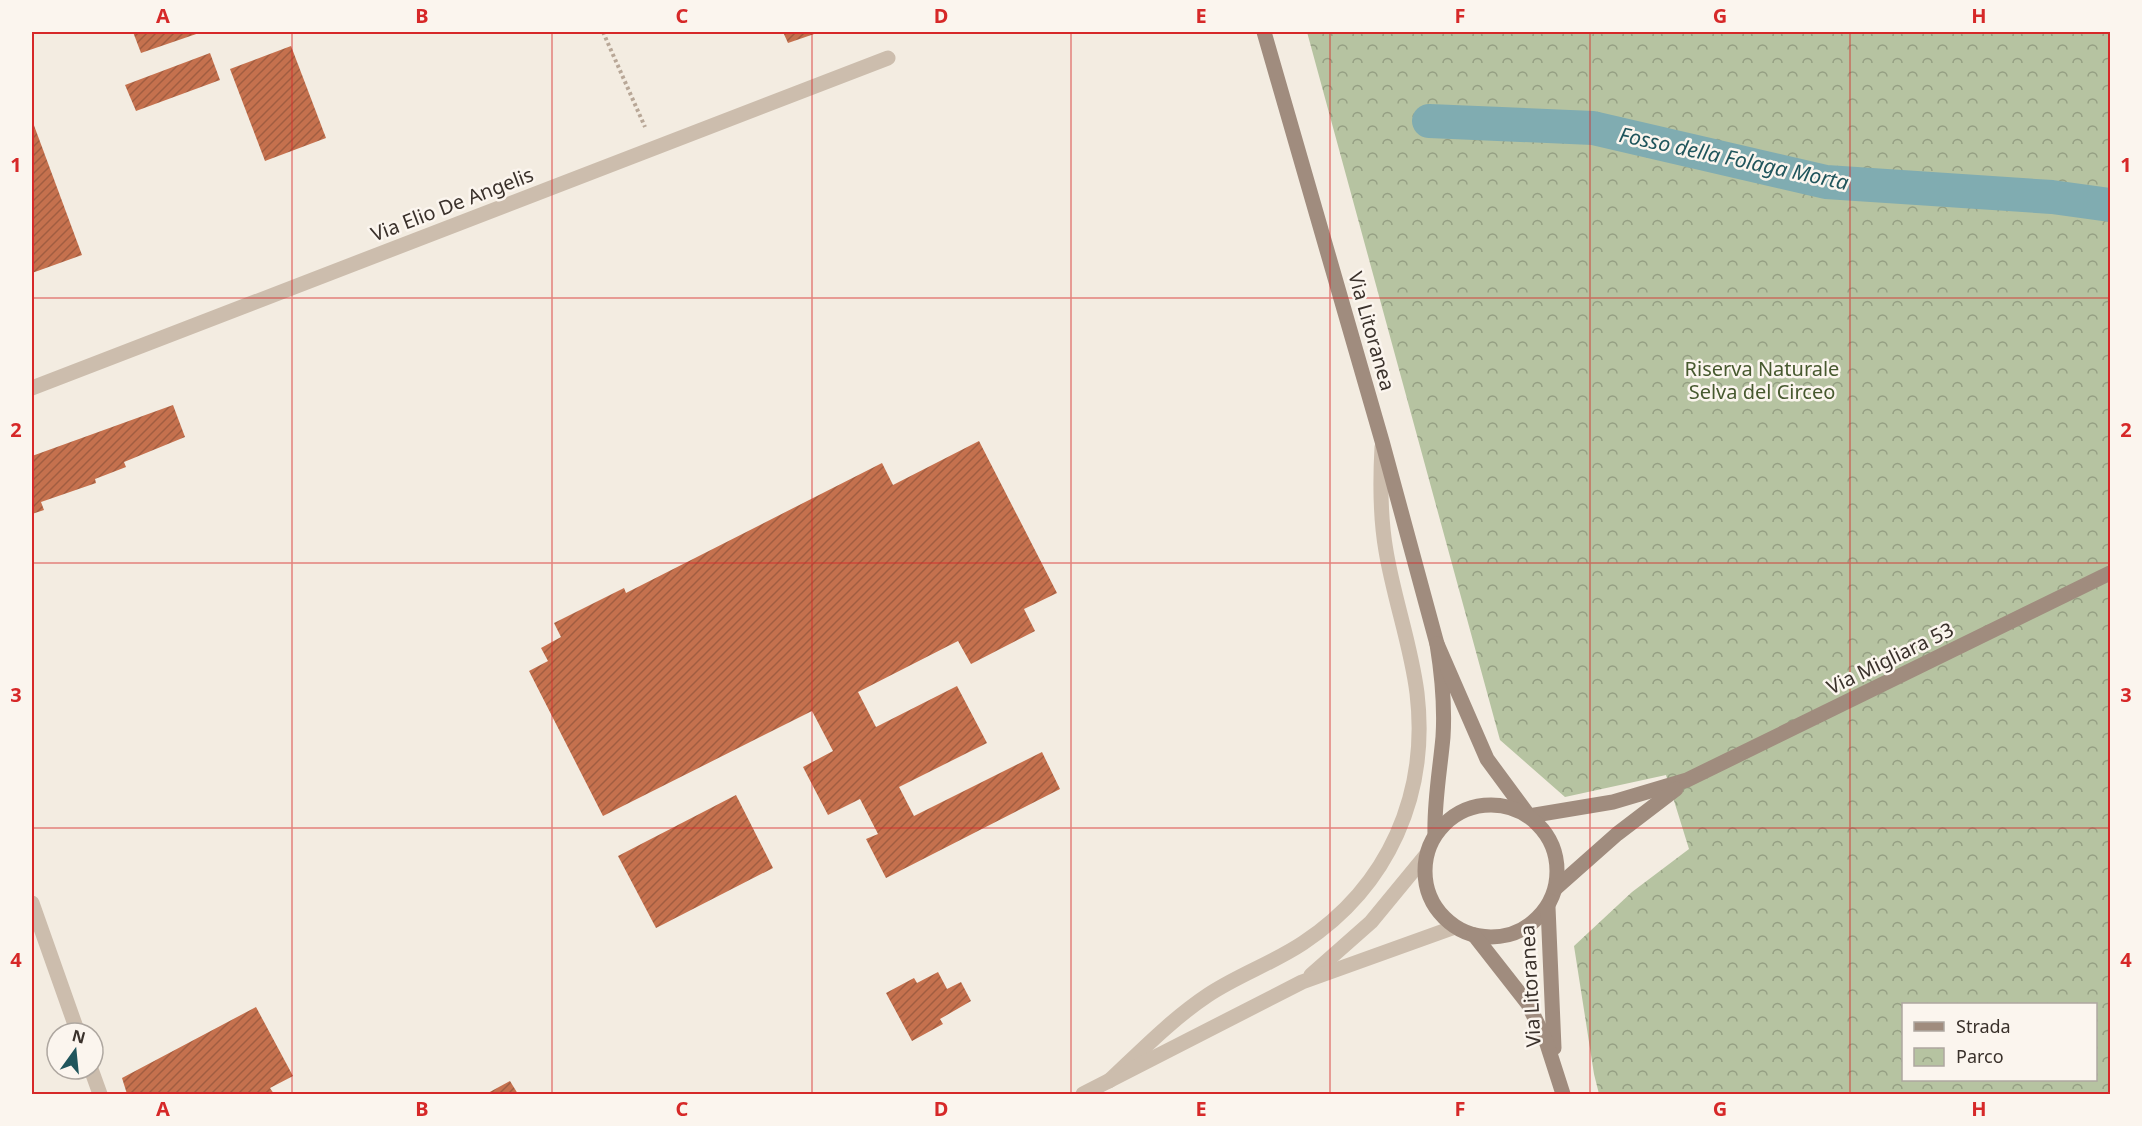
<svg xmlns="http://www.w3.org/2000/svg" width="2142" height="1126" font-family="'Noto Sans',sans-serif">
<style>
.park{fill:url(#park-crowns);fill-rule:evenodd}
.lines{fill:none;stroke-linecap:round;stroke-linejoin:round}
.canal{stroke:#80acb1;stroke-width:34}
.building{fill:url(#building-hatch)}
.path{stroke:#b8a797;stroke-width:4;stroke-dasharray:3 3;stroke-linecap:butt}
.minor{stroke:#ccbdad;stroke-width:15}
.tertiary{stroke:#ccbdad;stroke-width:15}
.secondary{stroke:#a08c7e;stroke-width:15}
.grid{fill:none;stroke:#d62828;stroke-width:1.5;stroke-opacity:0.55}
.labels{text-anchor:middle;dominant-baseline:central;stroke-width:5;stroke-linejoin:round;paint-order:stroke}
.street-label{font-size:20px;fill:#3a312b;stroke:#fbf5ee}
.park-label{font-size:20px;fill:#47592f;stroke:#fbf5ee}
.water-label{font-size:21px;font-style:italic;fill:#20555c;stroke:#fbf5ee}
.neatline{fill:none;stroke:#d62828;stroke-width:2}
.grid-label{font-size:20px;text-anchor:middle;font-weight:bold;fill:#d62828}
</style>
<defs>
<pattern id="park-crowns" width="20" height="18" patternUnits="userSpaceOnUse" patternTransform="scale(1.5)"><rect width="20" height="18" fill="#b6c3a1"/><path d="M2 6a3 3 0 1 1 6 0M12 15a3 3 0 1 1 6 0" fill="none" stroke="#959f83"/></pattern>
<pattern id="building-hatch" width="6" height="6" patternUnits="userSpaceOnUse" patternTransform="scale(1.5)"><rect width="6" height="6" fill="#c5714e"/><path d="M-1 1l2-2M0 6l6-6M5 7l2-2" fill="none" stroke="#a15d41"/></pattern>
</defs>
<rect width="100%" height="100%" fill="#f3ece1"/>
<path class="park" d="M1307,32H2110V1094H1599L1594,1074L1574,946L1632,892L1689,849L1666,775L1565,797L1500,740ZM1904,1004H2096V1080H1904Z"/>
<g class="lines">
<path class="canal" d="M1429,121L1593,128L1826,182L2052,197L2110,205"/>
</g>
<g class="building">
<path d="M133,32H202L141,53Z"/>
<path d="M783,32H820L788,43Z"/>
<path d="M291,46L326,138L265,161L230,69Z"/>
<path d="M210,53L220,80L136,111L125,85Z"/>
<path d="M32,120L82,255L32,273Z"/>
<path d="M173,405L185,437L124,462L126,467L95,479L96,483L41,502L44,510L32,514V456Z"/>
<path d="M979,441L1057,593L1024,609L1035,631L971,664L958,641L858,692L876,727L957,686L987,743L899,787L914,816L1042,752L1060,789L886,878L866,839L878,834L860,799L828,815L803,767L833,751L812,711L603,816L529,671L548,661L541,648L561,637L554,623L624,588L626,593L882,463L893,485Z"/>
<path d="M736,795L773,868L656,928L618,856Z"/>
<path d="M938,972L947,989L961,982L971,1001L940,1019L943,1024L912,1041L886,993L914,978L917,983Z"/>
<path d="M256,1007L293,1076L270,1088L274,1094H127L122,1078Z"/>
<path d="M510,1081L518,1094H486Z"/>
</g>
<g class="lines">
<path class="path" d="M603,32L645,127"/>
<g class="minor">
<path d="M32,388L888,58"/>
<path d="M32,903L78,1033"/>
<path d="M91,1069L100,1094"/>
</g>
<g class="tertiary">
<path d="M1311,975L1371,922L1427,854"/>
<path d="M1109,1081C1141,1051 1172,1019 1208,995C1238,975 1273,963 1303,943C1389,886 1429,794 1417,693C1411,645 1394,599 1386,551C1380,517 1380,483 1382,447"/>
<path d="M1083,1094L1302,982L1455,927"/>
</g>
<g class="secondary">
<path d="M1264,32L1382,441L1437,644C1442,675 1445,706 1443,737C1440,770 1434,802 1435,834"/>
<path d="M1437,644L1487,759L1529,816L1613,802L1687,780L2110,573"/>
<circle cx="1491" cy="871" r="66"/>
<path d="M1556,888L1617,834L1676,789"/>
<path d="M1548,907L1554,1048"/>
<path d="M1474,935L1528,1004L1546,1041L1563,1094"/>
</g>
</g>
<path class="grid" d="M292,32V1094M552,32V1094M812,32V1094M1071,32V1094M1330,32V1094M1590,32V1094M1850,32V1094M32,298H2110M32,563H2110M32,828H2110"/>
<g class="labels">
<g class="street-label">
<text transform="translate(452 204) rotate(-21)">Via Elio De Angelis</text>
<text transform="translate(1372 331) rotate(74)">Via Litoranea</text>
<text transform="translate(1890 658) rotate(-26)">Via Migliara 53</text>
<text transform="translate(1530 986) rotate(-93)">Via Litoranea</text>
</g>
<g class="park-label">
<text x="1762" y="368">Riserva Naturale<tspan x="1762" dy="23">Selva del Circeo</tspan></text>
</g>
<g class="water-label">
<text transform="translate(1734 158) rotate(12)">Fosso della Folaga Morta</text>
</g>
</g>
<rect width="2142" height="1126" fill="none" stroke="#fbf5ee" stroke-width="66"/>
<rect x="1902" y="1003" width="195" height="78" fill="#fbf5ee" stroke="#aea7a0" stroke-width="1.5"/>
<rect x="1914" y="1022" width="30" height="9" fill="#a08c7e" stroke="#aea7a0" stroke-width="1.5"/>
<text x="1956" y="1033" font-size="18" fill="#3a312b">Strada</text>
<rect x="1914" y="1048" width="30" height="18" fill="url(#park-crowns)" stroke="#aea7a0" stroke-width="1.5"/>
<text x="1956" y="1063" font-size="18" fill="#3a312b">Parco</text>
<g transform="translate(75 1051) rotate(15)"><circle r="28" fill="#fbf5ee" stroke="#aea7a0" stroke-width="1.5"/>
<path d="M0-4.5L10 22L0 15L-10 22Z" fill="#20555c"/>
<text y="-9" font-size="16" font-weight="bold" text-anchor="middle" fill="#3a312b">N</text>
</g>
<rect x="33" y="33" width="2076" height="1060" class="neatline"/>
<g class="grid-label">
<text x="163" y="23">A</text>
<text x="422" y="23">B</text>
<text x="682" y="23">C</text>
<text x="941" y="23">D</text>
<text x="1201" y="23">E</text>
<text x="1460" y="23">F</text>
<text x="1720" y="23">G</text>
<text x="1979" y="23">H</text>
<text x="16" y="172">1</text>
<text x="2126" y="172">1</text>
<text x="16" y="437">2</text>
<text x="2126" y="437">2</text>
<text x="16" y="702">3</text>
<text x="2126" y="702">3</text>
<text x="16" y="967">4</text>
<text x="2126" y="967">4</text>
<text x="163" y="1116">A</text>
<text x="422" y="1116">B</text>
<text x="682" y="1116">C</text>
<text x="941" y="1116">D</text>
<text x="1201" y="1116">E</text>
<text x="1460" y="1116">F</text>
<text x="1720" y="1116">G</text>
<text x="1979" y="1116">H</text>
</g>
</svg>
